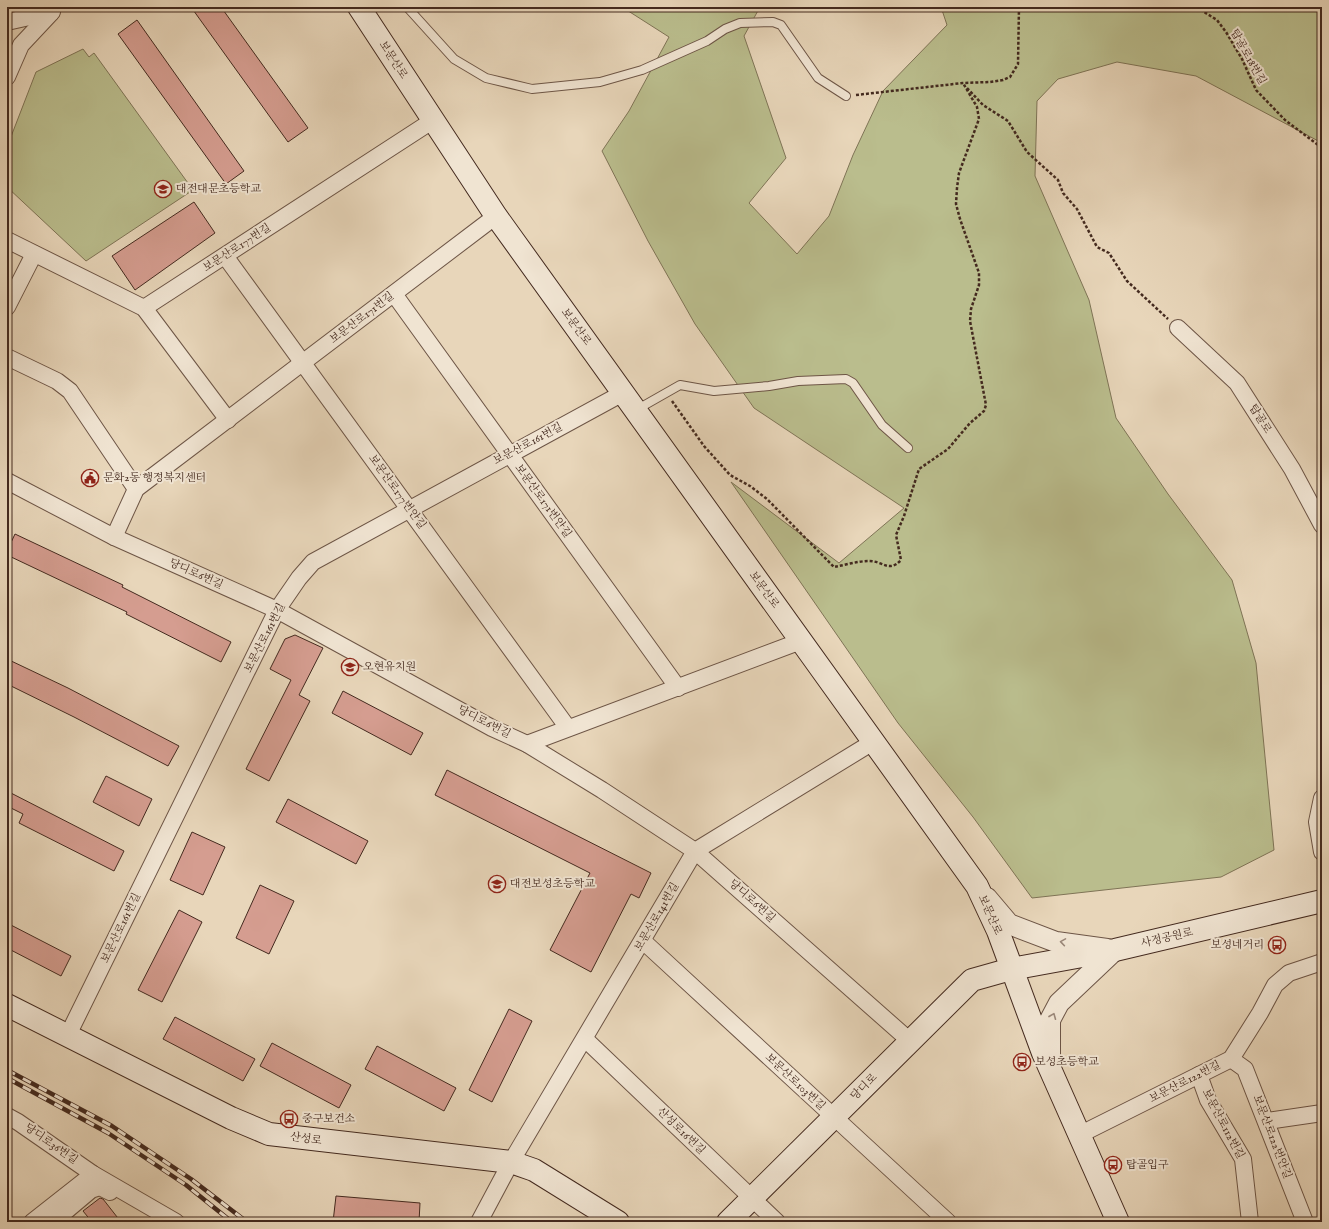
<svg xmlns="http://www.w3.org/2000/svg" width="1329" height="1229" font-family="'IM FELL English','Noto Serif KR',serif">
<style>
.green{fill:#babd8d;stroke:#7f7456}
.building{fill:#d59d90;stroke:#442a1f}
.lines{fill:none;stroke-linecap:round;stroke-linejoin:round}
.service-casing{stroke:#6d5546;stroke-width:10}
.minor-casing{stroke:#6d5546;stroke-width:18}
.tertiary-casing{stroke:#6d5546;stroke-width:22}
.secondary-casing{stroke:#442a1f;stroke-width:24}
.path{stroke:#442a1f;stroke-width:2.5;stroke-dasharray:3 2;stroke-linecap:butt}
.service{stroke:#f0e4d2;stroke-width:8}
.minor{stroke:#f0e4d2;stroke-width:16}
.tertiary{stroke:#f0e4d2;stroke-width:20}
.secondary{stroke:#f0e4d2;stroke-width:22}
.rail-casing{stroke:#442a1f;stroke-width:4.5}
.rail{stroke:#f0e4d2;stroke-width:3;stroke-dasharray:9;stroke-linecap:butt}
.oneway{stroke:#9a8778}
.labels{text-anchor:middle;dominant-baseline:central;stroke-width:4;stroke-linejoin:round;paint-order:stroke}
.street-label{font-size:11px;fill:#442a1f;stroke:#f0e4d2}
.poi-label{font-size:11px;fill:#442a1f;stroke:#f0e4d2;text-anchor:start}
</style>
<rect width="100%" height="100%" fill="#e8d6ba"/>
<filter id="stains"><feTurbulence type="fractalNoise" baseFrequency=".005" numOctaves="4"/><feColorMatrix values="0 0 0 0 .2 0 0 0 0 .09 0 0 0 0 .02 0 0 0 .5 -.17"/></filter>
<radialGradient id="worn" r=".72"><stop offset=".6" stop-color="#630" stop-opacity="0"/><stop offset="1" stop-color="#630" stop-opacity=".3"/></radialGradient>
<g class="green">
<path d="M622,7H760L744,36L786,158L749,203L797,254L829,216L853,155L883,91L947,25L941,7H1322V143L1196,76L1117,62L1058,79L1037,101L1035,176L1089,300L1116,418L1168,494L1232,580L1256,663L1274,850L1221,877L1032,898L973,817L898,723L731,482L839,563L904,508L754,408L695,324L648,241L602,151L629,111L669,37Z"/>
<path d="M83,49L89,57L94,53L193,190L86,261L7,187V147L36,72Z"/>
</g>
<g class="building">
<path d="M191,7H221L308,128L288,142Z"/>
<path d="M137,20L244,171L226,184L118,34Z"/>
<path d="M194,202L215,233L135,290L112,256Z"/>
<path d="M15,534L123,585L122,587L231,642L221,662L126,614L127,612L7,555V551Z"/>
<path d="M295,635L323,648L299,695L310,701L269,781L246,769L291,680L270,669L285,639Z"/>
<path d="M7,659L68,688L179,746L168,766L74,717L7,684Z"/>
<path d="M343,691L423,733L411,755L332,713Z"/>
<path d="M447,770L651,873L639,898L631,894L591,972L550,950L590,873L435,795Z"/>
<path d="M106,776L152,799L139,826L93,802Z"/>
<path d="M7,791L124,851L114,871L19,823L23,814L7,806Z"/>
<path d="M288,799L368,841L356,864L276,822Z"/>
<path d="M192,832L225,847L203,895L170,880Z"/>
<path d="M260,885L294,901L269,954L236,938Z"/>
<path d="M179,910L202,922L162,1002L138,990Z"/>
<path d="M7,923L71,956L61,976L7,948Z"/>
<path d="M509,1009L532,1021L492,1102L469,1090Z"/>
<path d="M175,1017L255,1059L243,1081L163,1039Z"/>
<path d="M272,1043L351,1085L339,1108L260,1066Z"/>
<path d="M377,1046L456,1088L444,1111L365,1069Z"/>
<path d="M336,1196L420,1203L419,1222H333Z"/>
<path d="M100,1198L103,1199L121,1222H92L83,1211Z"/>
</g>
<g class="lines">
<defs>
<g id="service">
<path d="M407,7L454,59L486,78L532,89L600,82L642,70L707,41L725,29L740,23L773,22L781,25L818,78L846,96"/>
<path d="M636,410L680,385L714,391L769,386L798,381L846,379L853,383L882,425L908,448"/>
</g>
<g id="minor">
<path d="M7,22L52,12"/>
<path d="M7,77L21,45L51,13L46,7"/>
<path d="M7,240L144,308L228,420"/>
<path d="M225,256L568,728"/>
<path d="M394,294L678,688"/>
<path d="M7,307L34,254"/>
<path d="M144,308L432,121"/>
<path d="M1178,328L1237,383L1292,469L1322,525"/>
<path d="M7,357L57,381L70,391L136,489"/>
<path d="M7,481L114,537L277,610L492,728L527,744L602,790L695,851L910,1041"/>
<path d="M114,537L136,489L496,216"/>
<path d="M527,744L801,641"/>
<path d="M1322,798L1317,822L1322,852"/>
<path d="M643,941L948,1222"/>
<path d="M68,1035L277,610L299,578L313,562L623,393"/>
<path d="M585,1039L777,1222"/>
<path d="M1231,1059L1245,1069L1305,1222"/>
<path d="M1199,1075L1208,1100L1243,1159L1250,1222"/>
<path d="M7,1116L18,1122L93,1174L176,1222"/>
<path d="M1267,1121L1322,1113"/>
<path d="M1079,1135L1231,1059L1260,1013L1275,985L1289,973L1322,962"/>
<path d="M32,1222L93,1174"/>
<path d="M53,1222L91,1190L100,1187L110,1192"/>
<path d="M479,1222L511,1162L695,851L873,742"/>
</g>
<g id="tertiary">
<path d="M987,898L1009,924L1056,942L1107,949"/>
<path d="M1050,1066V1020L1059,1003L1115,950"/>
</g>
<g id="secondary">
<path d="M359,7L496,216L977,886L998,931L1043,1053L1118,1222"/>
<path d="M7,1005L231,1118L269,1134L511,1162L534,1170L618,1222"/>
<path d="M728,1222L972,980L1011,969L1115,950L1322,901"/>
</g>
</defs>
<use href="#service" class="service-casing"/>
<use href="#minor" class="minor-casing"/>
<use href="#tertiary" class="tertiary-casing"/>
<use href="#secondary" class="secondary-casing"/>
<g class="path">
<path d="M1196,7L1217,20L1226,32L1242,59L1256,90L1285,120L1322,148"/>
<path d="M967,88L983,105L1008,121L1027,152L1058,180L1063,193L1077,209L1097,247L1109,253L1127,281L1168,319"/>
<path d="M856,95L963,83L990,82L1003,80L1010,77L1018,64L1019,7"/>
<path d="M672,401L704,446L730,475L750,486L767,499L834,567C845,565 858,561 869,561C883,561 889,573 901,560L896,535L904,516L919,469L948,449L970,423L984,411L986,405L970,321L971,309L979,285V273L960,219L956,204L957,188L959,173L979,119L977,107L963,83"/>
</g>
<use href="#service" class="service"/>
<use href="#minor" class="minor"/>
<use href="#tertiary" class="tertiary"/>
<use href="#secondary" class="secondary"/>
<defs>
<g id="rail">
<path d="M7,1070L112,1126L191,1179L247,1222"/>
<path d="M7,1078L108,1133L186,1185L232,1222"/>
</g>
</defs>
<use href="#rail" class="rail-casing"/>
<use href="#rail" class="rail"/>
</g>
<defs><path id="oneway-chevron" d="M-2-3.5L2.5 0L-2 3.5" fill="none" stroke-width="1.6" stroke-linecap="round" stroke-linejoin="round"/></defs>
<g class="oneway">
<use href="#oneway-chevron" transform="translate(1063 942) rotate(-171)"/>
<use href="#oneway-chevron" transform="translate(1053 1016) rotate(-68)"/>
</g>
<defs>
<symbol id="school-ring" viewBox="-11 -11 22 22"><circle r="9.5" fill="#f0e4d2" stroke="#8f2418" stroke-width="1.5"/><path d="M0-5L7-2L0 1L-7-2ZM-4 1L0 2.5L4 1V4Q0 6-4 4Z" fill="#8f2418"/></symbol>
<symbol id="civic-ring" viewBox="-11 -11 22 22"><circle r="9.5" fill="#f0e4d2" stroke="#8f2418" stroke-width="1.5"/><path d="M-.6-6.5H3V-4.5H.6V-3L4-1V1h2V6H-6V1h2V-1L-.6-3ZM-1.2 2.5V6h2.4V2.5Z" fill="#8f2418"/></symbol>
<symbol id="bus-ring" viewBox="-11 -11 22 22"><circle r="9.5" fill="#f0e4d2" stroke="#8f2418" stroke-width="1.5"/><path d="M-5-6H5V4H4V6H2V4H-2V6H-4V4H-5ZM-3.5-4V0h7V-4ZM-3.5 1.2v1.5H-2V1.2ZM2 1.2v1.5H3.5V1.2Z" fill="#8f2418"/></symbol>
</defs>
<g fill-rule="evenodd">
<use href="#school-ring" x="153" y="179" width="20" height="20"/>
<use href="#civic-ring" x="80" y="468" width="20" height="20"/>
<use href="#school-ring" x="340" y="657" width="20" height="20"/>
<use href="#school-ring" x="487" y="874" width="20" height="20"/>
<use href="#bus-ring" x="1267" y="935" width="20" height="20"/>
<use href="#bus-ring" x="1012" y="1052" width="20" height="20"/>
<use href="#bus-ring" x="279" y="1109" width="20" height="20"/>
<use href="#bus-ring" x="1103" y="1155" width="20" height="20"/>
</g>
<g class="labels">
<g class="street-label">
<text transform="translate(1248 57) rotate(61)">탑골로18번길</text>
<text transform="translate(393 60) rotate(57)">보문산로</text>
<text transform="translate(237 248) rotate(-33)">보문산로177번길</text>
<text transform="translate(362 318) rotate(-37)">보문산로171번길</text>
<text transform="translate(576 327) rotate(54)">보문산로</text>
<text transform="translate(1260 419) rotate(58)">탑골로</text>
<text transform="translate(528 444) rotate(-28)">보문산로161번길</text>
<text transform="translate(397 492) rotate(54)">보문산로177번안길</text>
<text transform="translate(543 501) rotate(54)">보문산로171번안길</text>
<text transform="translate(196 574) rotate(24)">당디로6번길</text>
<text transform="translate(764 590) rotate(54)">보문산로</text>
<text transform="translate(265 638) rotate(-63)">보문산로161번길</text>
<text transform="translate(484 722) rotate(27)">당디로6번길</text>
<text transform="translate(752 901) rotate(42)">당디로6번길</text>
<text transform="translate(990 915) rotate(66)">보문산로</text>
<text transform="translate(657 917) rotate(-60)">보문산로141번길</text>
<text transform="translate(121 928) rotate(-64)">보문산로161번길</text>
<text transform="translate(1167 938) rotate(-13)">사정공원로</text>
<text transform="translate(795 1082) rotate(43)">보문산로103번길</text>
<text transform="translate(1185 1082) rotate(-27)">보문산로122번길</text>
<text transform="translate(864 1087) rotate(-45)">당디로</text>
<text transform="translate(1223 1124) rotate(62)">보문산로112번길</text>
<text transform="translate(681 1131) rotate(44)">산성로16번길</text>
<text transform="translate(1272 1137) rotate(69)">보문산로122번안길</text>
<text transform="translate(306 1139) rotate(8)">산성로</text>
<text transform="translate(51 1144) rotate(35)">당디로36번길</text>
</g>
<g class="poi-label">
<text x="176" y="189">대전대문초등학교</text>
<text x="103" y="478">문화2동 행정복지센터</text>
<text x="363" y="667">오현유치원</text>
<text x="510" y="884">대전보성초등학교</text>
<text x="1264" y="945" text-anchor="end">보성네거리</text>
<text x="1035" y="1062">보성초등학교</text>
<text x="302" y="1119">중구보건소</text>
<text x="1126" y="1165">탑골입구</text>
</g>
</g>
<rect width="1329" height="1229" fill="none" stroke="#e8d6ba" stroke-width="24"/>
<rect x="8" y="8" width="1313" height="1213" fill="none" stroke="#442a1f" stroke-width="2"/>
<rect x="12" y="12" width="1305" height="1205" fill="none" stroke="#442a1f"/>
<rect width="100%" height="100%" filter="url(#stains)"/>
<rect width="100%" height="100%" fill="url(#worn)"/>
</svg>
